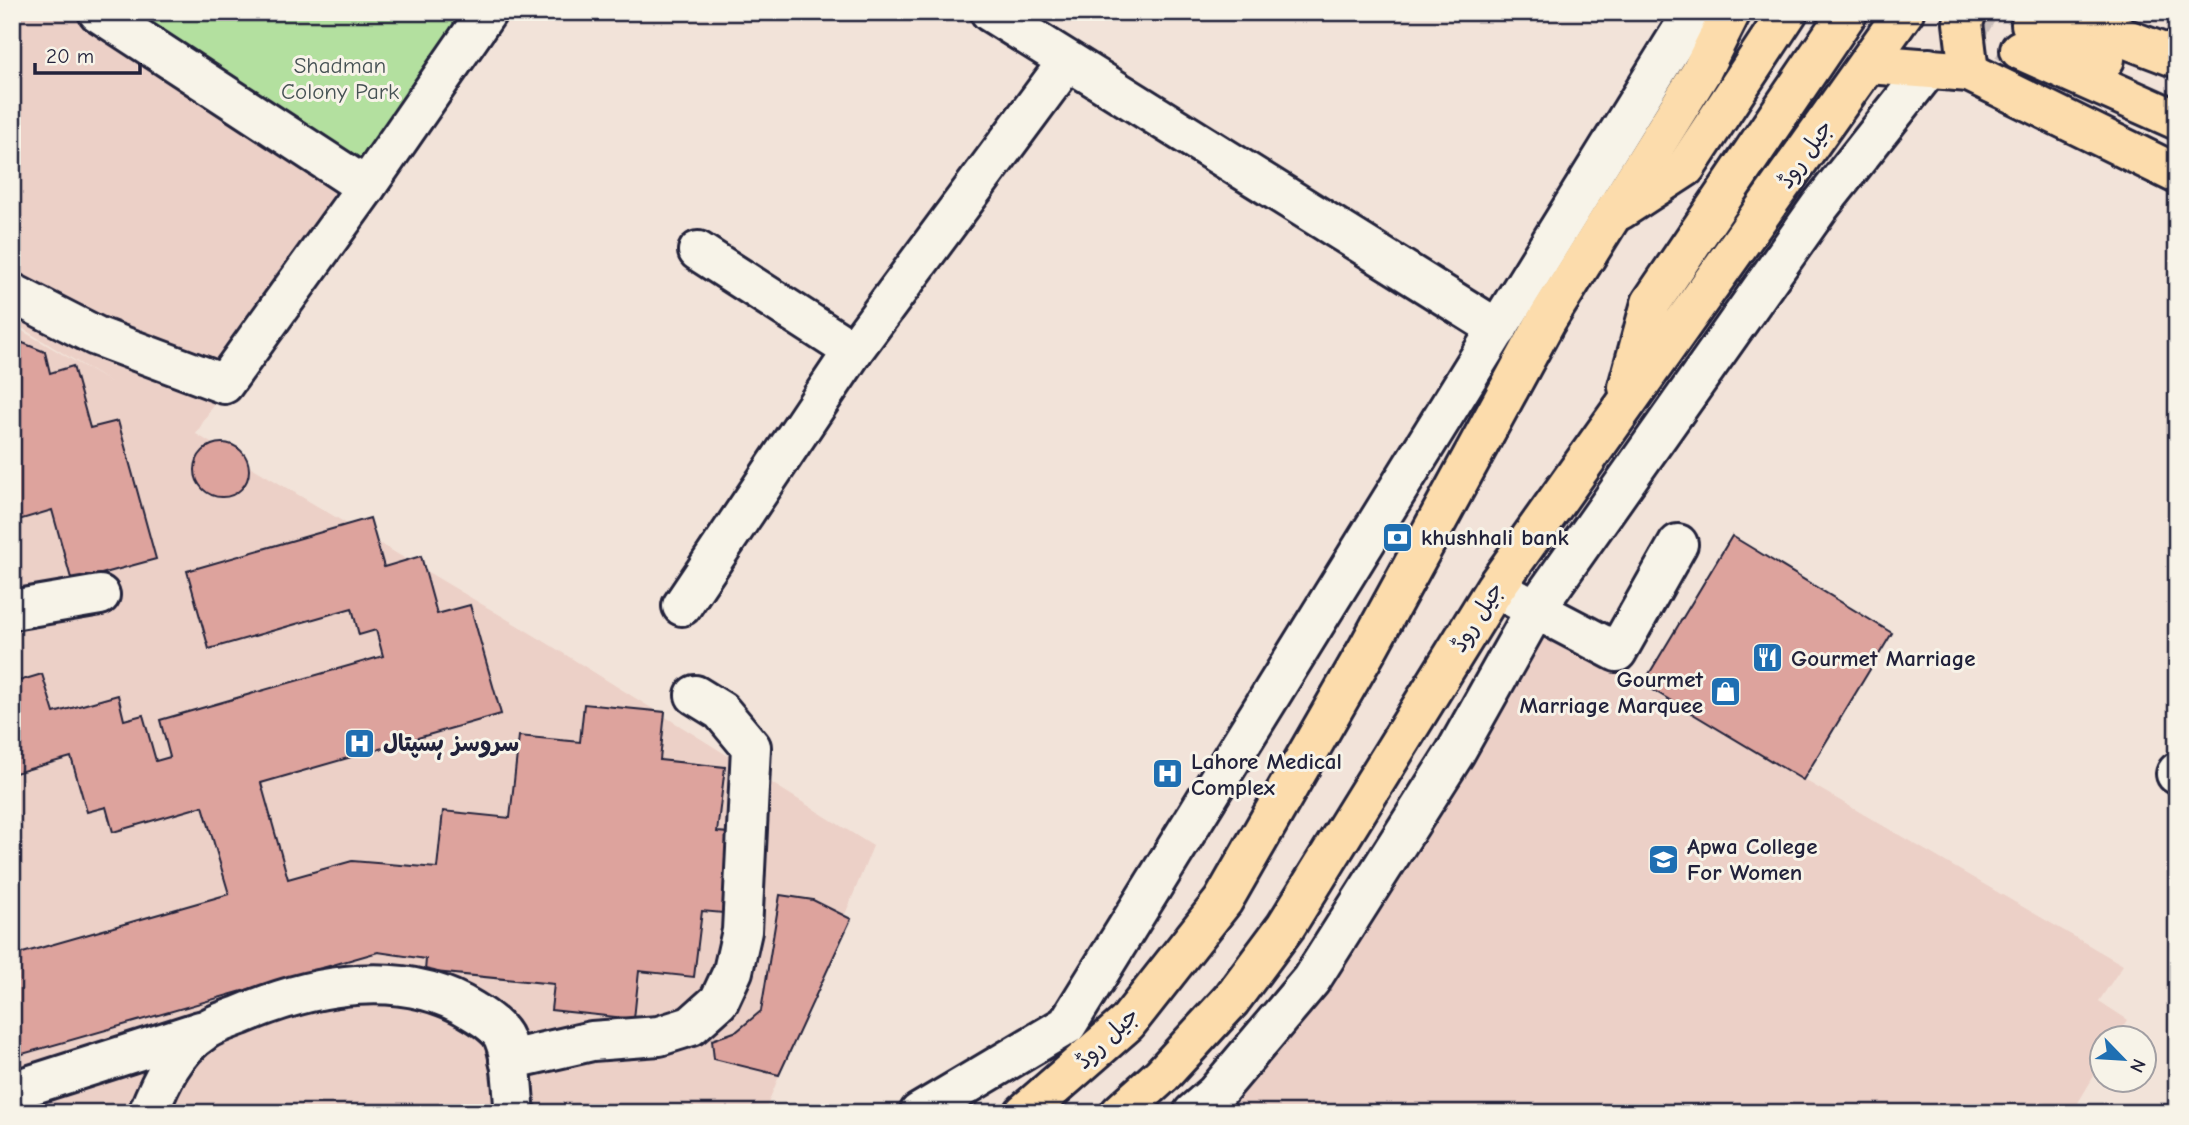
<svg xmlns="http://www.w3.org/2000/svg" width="2189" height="1125" font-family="'Comic Neue','Playpen Sans Arabic',sans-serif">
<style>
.built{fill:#ecd0c7}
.green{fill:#b3e09f;stroke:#6a816d;stroke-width:2}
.building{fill:#dda39d;stroke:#22223b;stroke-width:2}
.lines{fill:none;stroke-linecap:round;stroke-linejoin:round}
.major-tunnel{stroke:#c8bcb9;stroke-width:38;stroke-dasharray:38 19;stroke-linecap:butt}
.minor-casing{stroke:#22223b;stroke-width:44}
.major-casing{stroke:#22223b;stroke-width:44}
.minor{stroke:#f7f3e8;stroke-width:38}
.major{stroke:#fcdcac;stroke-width:38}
.labels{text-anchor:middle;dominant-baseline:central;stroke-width:6;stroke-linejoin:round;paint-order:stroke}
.park-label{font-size:23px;fill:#465254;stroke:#f7f3e8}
.street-label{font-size:23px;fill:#22223b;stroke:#f7f3e8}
.poi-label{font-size:23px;font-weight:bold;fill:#22223b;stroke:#f7f3e8;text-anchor:start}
</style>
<rect width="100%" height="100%" fill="#f2e3d9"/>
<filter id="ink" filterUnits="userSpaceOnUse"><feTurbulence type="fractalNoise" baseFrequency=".0143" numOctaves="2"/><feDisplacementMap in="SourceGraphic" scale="14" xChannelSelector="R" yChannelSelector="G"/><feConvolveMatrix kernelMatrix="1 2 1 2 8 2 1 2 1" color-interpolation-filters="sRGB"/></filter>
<g filter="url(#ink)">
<g class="built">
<path d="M12,12H98L366,187L232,373L196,434L542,640L873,846L764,1113H12V325L112,383L12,322Z"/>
<path d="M1529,620L2123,965L2099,1001L2128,1020L2117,1037L2102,1038L2101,1064L2072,1113H2065L2043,1102L2036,1113H1193L1215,1094Z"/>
</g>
<path class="green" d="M123,12H465L357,171Z"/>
<g class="building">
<path d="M18,341L45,352L50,373L73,366L90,428L118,421L156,559L72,582L52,510L12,522V342Z"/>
<circle cx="222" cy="470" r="27"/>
<path d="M370,518L384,567L421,556L437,614L470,605L501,714L261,783L288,879L352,861L437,868L443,811L510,818L519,736L580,742L584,704L665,712L660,760L725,767L717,832L743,834L734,914L702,911L694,977L639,971L634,1019L551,1010L554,984L425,971L426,959L378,952L12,1057V956L229,894L203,806L113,832L106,807L87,812L71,757L12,774V683L42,674L54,713L118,695L124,720L143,715L156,761L170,757L160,720L383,656L376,630L359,635L352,608L209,649L187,571Z"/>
<path d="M1732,536L1892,633L1803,780L1643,684Z"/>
<path d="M780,895L813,900L851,919L779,1075L714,1059L712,1040L737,1031L761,1011Z"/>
</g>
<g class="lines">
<path class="major-tunnel" d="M1956,12L2020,50"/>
<defs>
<g id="minor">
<path d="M98,12L366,187L487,12"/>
<path d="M990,12L1498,329"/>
<path d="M698,251L853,351L1067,62"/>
<path d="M12,293L96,336L224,384L366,187"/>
<path d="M1512,597L1617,652L1678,544"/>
<path d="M682,606L853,351"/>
<path d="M12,610L100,595"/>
<path d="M2176,774L2177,772"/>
<path d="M509,1060L592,1041L659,1036L691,1026L719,1001L733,971L742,931L751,747L721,711L695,695"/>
<path d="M12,1091L200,1031"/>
<path d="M148,1113C161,1081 175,1050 204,1031C215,1023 231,1019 243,1014C314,984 404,967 473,1011C483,1017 500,1028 504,1039C513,1061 512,1090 515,1113"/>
<path d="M919,1113L1067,1025L1693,12"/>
<path d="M1193,1113L1215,1094L1311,980L1455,753L1535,610L1820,206L1929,68"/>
</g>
<g id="major">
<path d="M1967,12L1963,23L1969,72"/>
<path d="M2081,12L2124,38L2177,58"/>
<path d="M2031,24L2105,59"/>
<path d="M2020,50L2177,120"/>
<path d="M1869,64L1969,72L2177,174"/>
<path d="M1620,210L1686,167L1788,12"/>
<path d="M1628,387L1651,303L1848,12"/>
<path d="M1024,1113L1127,1023L1223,901L1367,650L1546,321L1701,72L1731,12"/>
<path d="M1120,1113L1162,1075L1231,1000L1286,926L1495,588L1904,12"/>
</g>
</defs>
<use href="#minor" class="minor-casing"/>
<use href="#major" class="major-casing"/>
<use href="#minor" class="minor"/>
<use href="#major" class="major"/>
</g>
</g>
<defs>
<symbol id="bank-square" viewBox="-11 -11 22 22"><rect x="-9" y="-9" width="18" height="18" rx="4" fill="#1f6fb2" stroke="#f7f3e8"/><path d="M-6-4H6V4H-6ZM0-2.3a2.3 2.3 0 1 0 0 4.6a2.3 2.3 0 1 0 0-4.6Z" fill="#fff"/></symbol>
<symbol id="restaurant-square" viewBox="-11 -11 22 22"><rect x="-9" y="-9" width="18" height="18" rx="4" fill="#1f6fb2" stroke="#f7f3e8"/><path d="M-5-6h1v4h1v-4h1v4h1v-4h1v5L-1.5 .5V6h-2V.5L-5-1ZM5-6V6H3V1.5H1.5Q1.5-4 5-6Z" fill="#fff"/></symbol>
<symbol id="shop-square" viewBox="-11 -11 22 22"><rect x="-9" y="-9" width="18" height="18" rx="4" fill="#1f6fb2" stroke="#f7f3e8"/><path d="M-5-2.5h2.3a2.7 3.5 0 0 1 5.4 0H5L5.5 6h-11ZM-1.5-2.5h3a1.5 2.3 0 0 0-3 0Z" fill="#fff"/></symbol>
<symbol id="hospital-square" viewBox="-11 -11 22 22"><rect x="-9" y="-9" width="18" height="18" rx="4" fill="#1f6fb2" stroke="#f7f3e8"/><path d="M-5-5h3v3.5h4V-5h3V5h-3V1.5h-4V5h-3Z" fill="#fff"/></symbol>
<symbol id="university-square" viewBox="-11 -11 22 22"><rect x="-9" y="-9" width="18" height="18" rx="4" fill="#1f6fb2" stroke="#f7f3e8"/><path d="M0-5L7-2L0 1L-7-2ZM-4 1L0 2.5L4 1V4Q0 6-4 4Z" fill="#fff"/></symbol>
</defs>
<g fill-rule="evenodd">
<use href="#bank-square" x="1380" y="520" width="35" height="35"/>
<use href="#restaurant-square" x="1750" y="640" width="35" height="35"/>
<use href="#shop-square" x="1708" y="674" width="35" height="35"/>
<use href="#hospital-square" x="342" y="726" width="35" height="35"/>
<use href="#hospital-square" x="1150" y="756" width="35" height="35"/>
<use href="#university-square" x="1646" y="842" width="35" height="35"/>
</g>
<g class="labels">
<g class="park-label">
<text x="340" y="65">Shadman<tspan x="340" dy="26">Colony Park</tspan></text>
</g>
<g class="street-label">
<text transform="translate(1805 154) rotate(-55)">جیل روڈ</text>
<text transform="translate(1477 617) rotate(-58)">جیل روڈ</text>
<text transform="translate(1107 1038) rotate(-44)">جیل روڈ</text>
</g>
<g class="poi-label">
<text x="1421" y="537">khushhali bank</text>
<text x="1791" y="658">Gourmet Marriage</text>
<text x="1703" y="679" text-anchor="end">Gourmet<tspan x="1703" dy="26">Marriage Marquee</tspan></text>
<text x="383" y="743">سروسز ہسپتال</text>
<text x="1191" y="761">Lahore Medical<tspan x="1191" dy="26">Complex</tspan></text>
<text x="1687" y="846">Apwa College<tspan x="1687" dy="26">For Women</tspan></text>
</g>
</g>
<rect width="2189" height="1125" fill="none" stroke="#f7f3e8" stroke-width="42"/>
<rect x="21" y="21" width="2147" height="1083" fill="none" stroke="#22223b" stroke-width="2.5" filter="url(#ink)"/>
<g transform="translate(2123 1059) rotate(115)"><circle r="33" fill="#f7f3e8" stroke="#a29fa3" stroke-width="2"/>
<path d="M0-5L12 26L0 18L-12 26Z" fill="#1f6fb2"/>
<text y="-10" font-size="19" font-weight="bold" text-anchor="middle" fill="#22223b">N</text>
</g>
<path d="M35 63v10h105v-10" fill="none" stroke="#22223b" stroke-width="3.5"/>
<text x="46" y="63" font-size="21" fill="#22223b" stroke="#f7f3e8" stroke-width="5" paint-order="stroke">20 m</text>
</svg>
